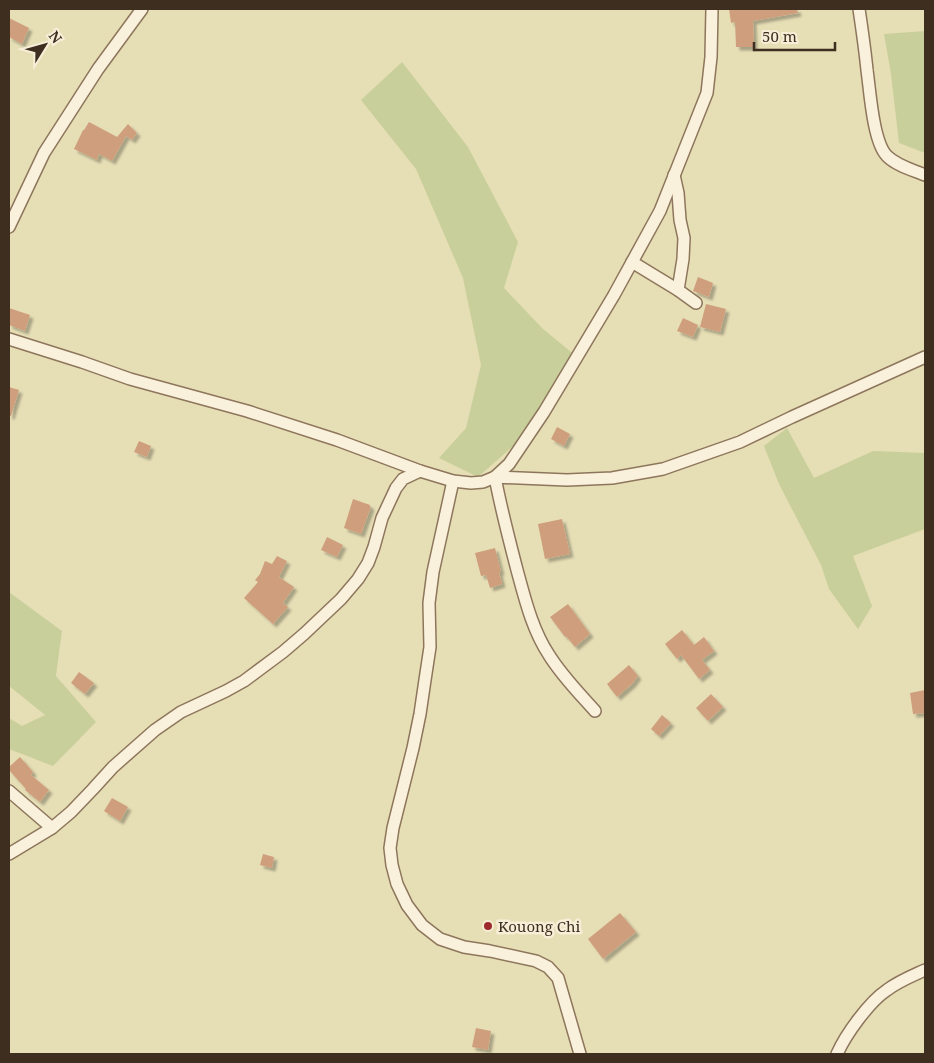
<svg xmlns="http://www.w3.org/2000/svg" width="934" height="1063" font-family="'Noto Serif',serif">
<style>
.farmland{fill:#e6deb5}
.green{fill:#c9cf9b}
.building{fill:#cf9f7d;filter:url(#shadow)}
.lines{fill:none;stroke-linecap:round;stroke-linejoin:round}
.minor-casing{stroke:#8d765c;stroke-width:14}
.minor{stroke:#faf1dc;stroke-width:11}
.poi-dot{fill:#9e2a2b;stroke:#f7eed8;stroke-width:2}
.labels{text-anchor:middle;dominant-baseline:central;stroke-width:5;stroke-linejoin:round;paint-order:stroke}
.poi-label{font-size:15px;fill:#3d2e20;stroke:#f7eed8;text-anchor:start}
</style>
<defs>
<filter id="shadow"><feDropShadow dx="3.5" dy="3.5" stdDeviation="1" flood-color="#0004"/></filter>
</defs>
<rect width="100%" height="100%" fill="#f0e4c8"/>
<g class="farmland">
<path d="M9,9H925V1054H9V749L13,750L96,722L56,676L62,631L9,592Z"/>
<path d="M9,686L45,715L22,727L9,718Z"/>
</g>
<g class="green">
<path d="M925,31V153L899,143L891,74L884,34Z"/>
<path d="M402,62L468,147L518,242L504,288L543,329L576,356L529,432L478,477L439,458L466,428L481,365L463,278L416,169L361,100Z"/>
<path d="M787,428L814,478L873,451L925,453V529L853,556L872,606L858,629L829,589L821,565L779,484L764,446Z"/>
<path d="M9,592L62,631L56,676L96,722L53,766L9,749V718L22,726L45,715L9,686Z"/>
</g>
<g class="building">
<path d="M729,9H797L798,13L753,21L754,47H736L735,22L731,23Z"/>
<path d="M9,18L29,28L22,44L9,37Z"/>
<path d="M89,122L117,137L128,124L137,133L132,140L126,136L112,161L99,154L97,160L74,149L83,130H84Z"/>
<path d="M698,277L713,283L709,297L693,291Z"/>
<path d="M706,304L726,309L720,332L700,327Z"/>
<path d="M9,308L30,315L25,331L9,325Z"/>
<path d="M683,318L698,325L693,337L677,331Z"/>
<path d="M9,387L19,390L11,416H9Z"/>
<path d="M557,427L570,434L564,446L551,439Z"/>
<path d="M139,441L151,446L147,457L134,452Z"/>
<path d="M353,499L370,505V507H371L361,534L344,528Z"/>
<path d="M562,519L570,554L545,559L538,524Z"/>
<path d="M327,537L343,545L337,557L321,550Z"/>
<path d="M495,548L501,572H499L502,584L490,588L486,575L481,576L475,553Z"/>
<path d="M277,556L287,561L279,577L294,587L283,603L288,607L273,624L244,598L258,582L255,580L260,574L265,561L272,564Z"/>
<path d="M568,604L590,634L575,647L566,636L565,637L550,617Z"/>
<path d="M682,630L694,645L704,637L714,651L702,660L710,670L699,679L681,655L677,659L665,644Z"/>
<path d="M629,665L638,676L632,684L617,697L607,684Z"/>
<path d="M79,672L94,683L85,694L71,683Z"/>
<path d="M925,690V713L913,714L910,693Z"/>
<path d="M711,694L723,707L708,721L696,708Z"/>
<path d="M662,715L671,723L659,736L651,729Z"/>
<path d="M20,757L33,772L31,775L49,790L40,802L25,790L26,789L9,770V767Z"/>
<path d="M112,798L128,807L120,821L104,811Z"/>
<path d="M263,854L274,857L272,868L260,865Z"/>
<path d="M620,913L636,932L603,959L588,939Z"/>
<path d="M476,1028L491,1031L488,1050L472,1047Z"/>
</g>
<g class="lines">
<defs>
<g id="minor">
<path d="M859,9C862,29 865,50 867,70C870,91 873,142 887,156C897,166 913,170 925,175"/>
<path d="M674,175L678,193L680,220L684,238L683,259L678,290"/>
<path d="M9,227L44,153L98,69L142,9"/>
<path d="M632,262L678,290L696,303"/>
<path d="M9,339L82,362L130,379L247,411L337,440L420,471L453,481L471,483L483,482L495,477L509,464L544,412L614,295L660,211L707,93L711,57L712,9"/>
<path d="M453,481L433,572L429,603L430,647L425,680L420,714L413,748L393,828L390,848L392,865L397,884L407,905L422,925L440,939L464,947L490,951L536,961L548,967L558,978L580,1054"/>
<path d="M595,711C579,693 562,676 549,655C532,629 525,599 517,570C509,539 501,509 495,477L567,480L612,478L663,469L740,442L792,417L925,357"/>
<path d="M9,791L52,828"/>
<path d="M9,854L52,828L71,812L93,789L113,767L155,730L181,712L226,691L244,681L283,652L304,634L341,599L358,579L368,563L374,547L382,518L396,488L403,479L420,471"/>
<path d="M837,1054C846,1034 869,1002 887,990C899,981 912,976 925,970"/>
</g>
</defs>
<use href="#minor" class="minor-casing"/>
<use href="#minor" class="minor"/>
</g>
<circle class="poi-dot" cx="488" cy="926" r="5"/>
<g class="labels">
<g class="poi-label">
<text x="498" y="926">Kouong Chi</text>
</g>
</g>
<rect width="934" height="1063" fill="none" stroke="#3d2e20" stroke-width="20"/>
<g transform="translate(45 45) rotate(53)" stroke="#f7eed8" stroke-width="4" paint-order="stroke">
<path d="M0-4L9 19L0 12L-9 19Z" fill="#3d2e20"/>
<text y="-8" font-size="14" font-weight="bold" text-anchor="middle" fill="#3d2e20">N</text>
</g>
<path d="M754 42v8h81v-8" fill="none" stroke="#3d2e20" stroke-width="2.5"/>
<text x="762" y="42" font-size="15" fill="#3d2e20" stroke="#f7eed8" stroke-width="4" paint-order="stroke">50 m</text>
</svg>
